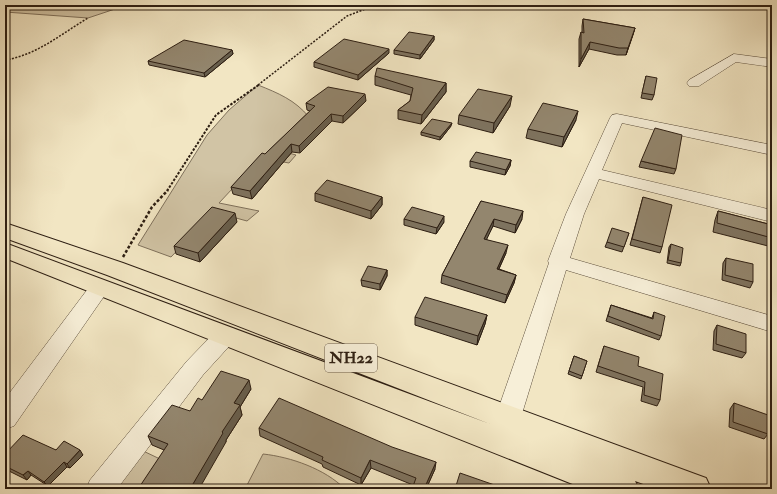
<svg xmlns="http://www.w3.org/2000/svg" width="777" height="494" font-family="'IM FELL Double Pica',serif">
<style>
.green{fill:#d1c4a5;stroke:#7f715c}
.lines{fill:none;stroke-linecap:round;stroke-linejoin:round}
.minor-casing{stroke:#5e503e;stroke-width:1}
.highway-casing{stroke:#2d1e12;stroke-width:2}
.path-far2{stroke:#2d1e12;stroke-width:1.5;stroke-dasharray:2 1.5;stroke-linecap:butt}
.path-far1{stroke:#2d1e12;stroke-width:2;stroke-dasharray:2.5 1.5;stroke-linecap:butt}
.path{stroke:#2d1e12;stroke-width:2.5;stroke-dasharray:3 2;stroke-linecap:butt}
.minor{fill:#f7efd8;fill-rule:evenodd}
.highway{fill:#f2e6c3;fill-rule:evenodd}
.wall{fill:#7e735f;stroke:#2d1e12}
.shaded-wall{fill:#675e4d;stroke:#2d1e12}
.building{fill:#93866e;stroke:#2d1e12}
.labels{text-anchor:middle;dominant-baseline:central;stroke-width:3;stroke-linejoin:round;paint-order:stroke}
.shield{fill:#f7efd8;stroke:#6a5d4d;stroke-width:1}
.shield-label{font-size:16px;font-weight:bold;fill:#2d1e12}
</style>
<rect width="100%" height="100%" fill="#f2e6c3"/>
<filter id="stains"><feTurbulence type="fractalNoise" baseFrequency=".005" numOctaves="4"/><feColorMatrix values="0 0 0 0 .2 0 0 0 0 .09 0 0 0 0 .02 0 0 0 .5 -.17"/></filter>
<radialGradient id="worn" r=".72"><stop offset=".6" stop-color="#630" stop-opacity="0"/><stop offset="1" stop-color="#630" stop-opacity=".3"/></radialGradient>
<g class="green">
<path d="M5,5L73,7L81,5H127L88,18L5,12Z"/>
<path d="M258,85C278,93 295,100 309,117L274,149L296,155L289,163L261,158L219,203L259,211L247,221L214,212L171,257L138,245L207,135L229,110Z"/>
<path d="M139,449L160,459L140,489H108Z"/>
<path d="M263,454C291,457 325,469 345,489H245Z"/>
</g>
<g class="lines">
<defs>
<g id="minor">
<path d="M734,54L772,59V67L736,62L699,86H689L687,83L689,80Z"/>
<path d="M617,114L772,145V155L622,123L602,170L772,210V222L599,179L584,214L570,258L772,316V332L566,270L517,430L513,438L504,441L495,438L491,430L549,263L548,261L566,214L610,118L612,115Z"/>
<path d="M100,280L107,282L110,287L107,292L14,426L5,429V399L93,282Z"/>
<path d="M226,327L234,329L237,335L234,341L203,375L117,489H86L90,480L187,361L218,329Z"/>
</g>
<path id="highway" d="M5,223L123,263L695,474L706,478L711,489H657L635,481L639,489H585L5,258V243L490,424L107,275L5,238Z"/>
</defs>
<use href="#minor" class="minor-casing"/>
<use href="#highway" class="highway-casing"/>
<g class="path-far2">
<path d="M5,60C37,55 61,34 88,18"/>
<path d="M258,85L347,16L376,5"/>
</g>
<path class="path-far1" d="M167,191L216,115L260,84"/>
<path class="path" d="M123,257L152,207L168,190"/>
<use href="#minor" class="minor"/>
<use href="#highway" class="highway"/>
</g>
<g class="wall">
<path d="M583,19L635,28L626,55H617L589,49L579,67V39L581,32L582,33V26Z"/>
<path d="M434,36V40L420,59L394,54V50Z"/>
<path d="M232,50L233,54L205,77L149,65L148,61Z"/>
<path d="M389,53L358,80L314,67V62Z"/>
<path d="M375,76L446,83V92L421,124L398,119V110L410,101L411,95L375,85Z"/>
<path d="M646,76L654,95L652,100L641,98Z"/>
<path d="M366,101L343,123L332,121L300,153L292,152L252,199L233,194L231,187L310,111L307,110L306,103Z"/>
<path d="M510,106L493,133L458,124L459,115Z"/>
<path d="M576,120L562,147L526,138L528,129Z"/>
<path d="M451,126L440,140L421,135V132Z"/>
<path d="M511,160L510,166L505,175L470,167V161Z"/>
<path d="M641,161L676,169L674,174L639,167Z"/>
<path d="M315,193L382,197V205L371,219L315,201Z"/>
<path d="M643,197L662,247L660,253L630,245Z"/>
<path d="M481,201L522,219L515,233L493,226L486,239L506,253L499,269L516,275L514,283L505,303L441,283L442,275Z"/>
<path d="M718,211L772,225V247L713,232L715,220Z"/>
<path d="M404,219L444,222L436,234L404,225Z"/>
<path d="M237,222L200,262L176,254L174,246Z"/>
<path d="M629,233L622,252L605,247L607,242Z"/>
<path d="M671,244L681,263L680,266L667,263L669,247Z"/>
<path d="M726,258L753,282L750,288L722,280L723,263Z"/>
<path d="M387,270V276L380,290L362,286L361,280Z"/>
<path d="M611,305L652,318L654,312L661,336L659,340L606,321Z"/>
<path d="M487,315L485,324L477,345L415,325V317Z"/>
<path d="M717,325L746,353L742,358L713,350L714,331Z"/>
<path d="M604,346L638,366L660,400L657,406L641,401L643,387L596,372Z"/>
<path d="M574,356L587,361L581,379L568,374Z"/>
<path d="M251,389L240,407L242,415L226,440V442L164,450L152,445L148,436L190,411L202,400Z"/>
<path d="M734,403L768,434L764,439L729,427L730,409Z"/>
<path d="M259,428L435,469L426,489H412L413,485L371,468L361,485L323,467L322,464L260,436Z"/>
<path d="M56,450L83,455L70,468L67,467L48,486L31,475L27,480L5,469V454Z"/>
</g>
<g class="shaded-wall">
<path d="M635,28L633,35L626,55L628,48Z"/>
<path d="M434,36V40L420,59V55Z"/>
<path d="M590,42L589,49L579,67L581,59Z"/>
<path d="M389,49V53L358,80V75Z"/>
<path d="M232,50L233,54L205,77L204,73Z"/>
<path d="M446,83V92L421,124L422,115Z"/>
<path d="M365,94L366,101L343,123V116Z"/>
<path d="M512,96L510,106L493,133L494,123Z"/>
<path d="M578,111L576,120L562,147L564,137Z"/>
<path d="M331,114L332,121L300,153L299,146Z"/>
<path d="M452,123L451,126L440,140V137Z"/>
<path d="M291,144L292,152L252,199L250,191Z"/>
<path d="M511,160L510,166L505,175L506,170Z"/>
<path d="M382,197V205L371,219V211Z"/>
<path d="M523,211L522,219L515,233L516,225Z"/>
<path d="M235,213L237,222L200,262L198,253Z"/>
<path d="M444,216V222L436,234L437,228Z"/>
<path d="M494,219L493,226L483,247L484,239Z"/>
<path d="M508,245L506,253L495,277L497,269Z"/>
<path d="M387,270V276L380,290V284Z"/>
<path d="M516,275L514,283L505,303L507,295Z"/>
<path d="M487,315L485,324L477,345L478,336Z"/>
<path d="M249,380L251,389L240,407L242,415L226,440V442L199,489H190L222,432L234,403Z"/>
<path d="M80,450L83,455L70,468L67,464Z"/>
<path d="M370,460L371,468L361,485V478Z"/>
<path d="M64,462L67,467L48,486L44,482Z"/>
<path d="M436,462L435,469L426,489H424Z"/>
<path d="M28,471L31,475L27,480L23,475Z"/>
</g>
<g class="building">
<path d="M583,19L635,28L628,48H619L590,42L581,59V32L584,33Z"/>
<path d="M409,32L434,36L420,55L394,50Z"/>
<path d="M344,39L389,49L358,75L314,62Z"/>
<path d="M184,40L232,50L204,73L148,61Z"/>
<path d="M377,68L446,83L422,115L398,110L410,101L413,88L375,76Z"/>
<path d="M646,76L657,78L654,95L642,93Z"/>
<path d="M328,87L365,94L343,116L331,114L299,146L291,144L250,191L231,187L262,153L265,154L315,106L306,103Z"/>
<path d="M478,89L512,96L494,123L459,115Z"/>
<path d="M543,103L578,111L564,137L528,129Z"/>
<path d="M432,119L452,123L440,137L421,132Z"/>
<path d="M655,128L682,135L676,169L641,161Z"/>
<path d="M476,152L511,160L506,170L470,161Z"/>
<path d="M327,180L382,197L371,211L315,193Z"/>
<path d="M643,197L672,205L662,247L632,239Z"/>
<path d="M481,201L523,211L516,225L494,219L484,239L508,245L497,269L516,275L507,295L442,275Z"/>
<path d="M212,207L235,213L198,253L174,246Z"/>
<path d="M412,207L444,216L437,228L404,219Z"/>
<path d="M718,211L772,225V238L717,223Z"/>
<path d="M612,228L629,233L624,247L607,242Z"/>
<path d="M671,244L683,248L681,263L668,260Z"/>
<path d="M726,258L753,264V282L725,275Z"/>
<path d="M368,266L387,270L380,284L361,280Z"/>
<path d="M425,297L487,315L478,336L415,317Z"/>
<path d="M611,305L653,319L654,312L665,316L661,336L608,316Z"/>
<path d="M717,325L746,334V353L716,344Z"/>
<path d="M604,346L639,357L638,366L663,374L660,400L644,395L645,382L598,366Z"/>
<path d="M574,356L587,361L582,376L569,371Z"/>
<path d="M221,371L249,380L234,403L240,405L222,432L223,433L190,489H138L168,444L148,436L172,405L190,411L198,398L202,400Z"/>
<path d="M279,398L392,447L436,462L424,489H412L416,478L370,460L361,478L322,460L323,457L259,428Z"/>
<path d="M734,403L768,415V434L733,422Z"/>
<path d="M23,435L56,450L64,441L80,450L67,464L64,462L44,482L28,471L23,475L5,466V454Z"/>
<path d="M460,473L506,489H455Z"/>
</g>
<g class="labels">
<rect class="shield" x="325" y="344" width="52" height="28" rx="3"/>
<g class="shield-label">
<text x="351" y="358">NH22</text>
</g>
</g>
<rect width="777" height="494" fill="none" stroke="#f2e6c3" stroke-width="20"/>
<rect x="6" y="6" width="765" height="482" fill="none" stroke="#2d1e12" stroke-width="2"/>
<rect x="10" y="10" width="757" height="474" fill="none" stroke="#2d1e12"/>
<rect width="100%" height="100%" filter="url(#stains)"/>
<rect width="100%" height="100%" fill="url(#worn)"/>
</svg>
